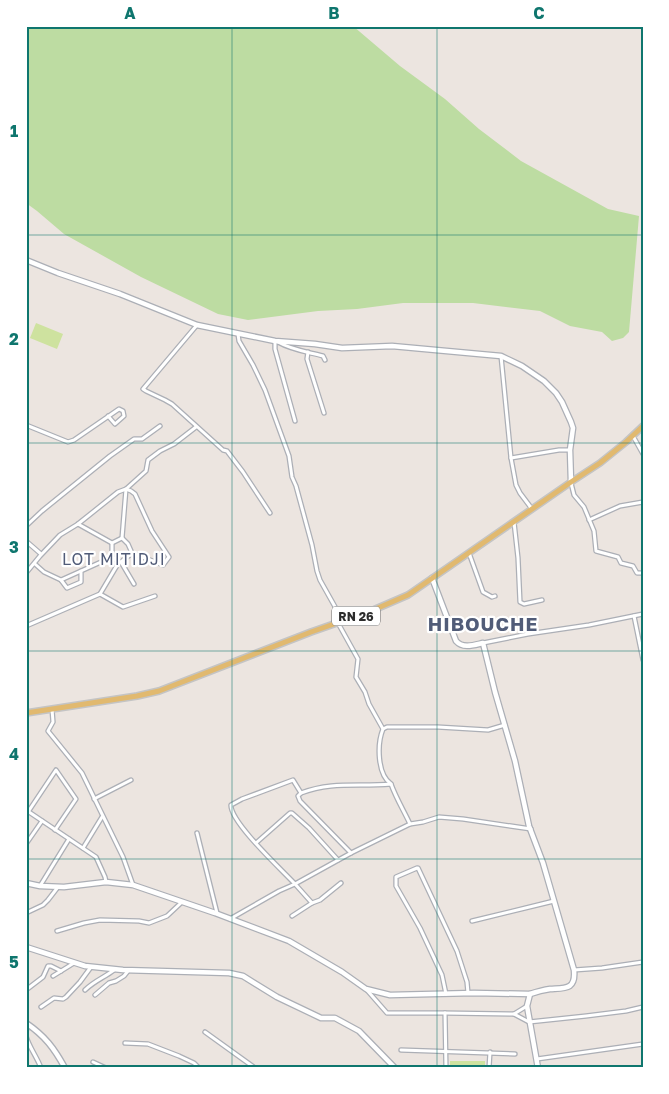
<svg xmlns="http://www.w3.org/2000/svg" width="669" height="1094" font-family="'Golos Text',sans-serif">
<style>
.green{fill:#bddca2}
.pitch{fill:#cee29f}
.lines{fill:none;stroke-linecap:round;stroke-linejoin:round}
.minor-casing{stroke:#acafb6;stroke-width:5.5}
.tertiary-casing{stroke:#acafb6;stroke-width:7}
.secondary-casing{stroke:#acafb6;stroke-width:7}
.primary-casing{stroke:#c4c4c4;stroke-width:8}
.minor{stroke:#fff;stroke-width:3}
.tertiary{stroke:#fff;stroke-width:4.5}
.secondary{stroke:#fff;stroke-width:4.5}
.primary{stroke:#e1b96f;stroke-width:5}
.grid{fill:none;stroke:#0f766e;stroke-width:1;stroke-opacity:0.55}
.labels{text-anchor:middle;dominant-baseline:central;stroke-width:4.5;stroke-linejoin:round;paint-order:stroke}
.shield{fill:#fff;stroke:#6b6b6b;stroke-width:1}
.shield-label{font-size:12px;font-weight:bold;fill:#2c2c2c}
.quarter-label{font-size:16px;letter-spacing:1px;fill:#515c78;stroke:#fff}
.district-label{font-size:19px;font-weight:bold;letter-spacing:1px;fill:#515c78;stroke:#fff}
.neatline{fill:none;stroke:#0f766e;stroke-width:2}
.grid-label{font-size:16px;text-anchor:middle;font-weight:bold;fill:#0f766e}
</style>
<rect width="100%" height="100%" fill="#ece5e0"/>
<path class="green" d="M26,26H353L400,66L445,99L479,129L521,161L608,209L639,216L629,332L623,338L612,341L602,332L570,326L540,311L473,303H403L357,309L318,311L248,320L218,314L141,277L64,234L37,211L26,203Z"/>
<g class="pitch">
<path d="M36,323L63,334L57,349L30,338Z"/>
<rect x="450" y="1061" width="35" height="7"/>
</g>
<g class="lines">
<defs>
<g id="minor">
<path d="M197,325L143,389L146,391L165,400L172,404L223,450L227,451L243,472L270,513"/>
<path d="M238,334L239,341L253,365L265,390L289,456L292,477L296,486L312,545L317,571L320,580L343,621"/>
<path d="M275,341V349L295,421"/>
<path d="M278,342C292,350 308,352 323,356L325,360"/>
<path d="M308,352L307,359L324,413"/>
<path d="M501,356L511,458L516,485L520,493L532,509"/>
<path d="M26,425L68,442L74,440L119,409L123,411L124,416L115,424L108,416"/>
<path d="M633,436L643,454"/>
<path d="M511,458L559,450H570"/>
<path d="M571,483L574,495L584,507L594,531L596,551L618,557L621,563L633,566L637,573H643"/>
<path d="M589,520L620,506L643,502"/>
<path d="M514,522L518,558L520,602L524,604L542,600"/>
<path d="M78,524L112,543"/>
<path d="M26,526L42,511L110,456L134,439H142L160,426"/>
<path d="M122,538L126,489L146,471L148,460L160,451L174,444L196,427"/>
<path d="M26,541L41,554"/>
<path d="M469,553L483,592L492,597L495,596"/>
<path d="M121,562L134,584"/>
<path d="M35,564L44,572L61,580L67,588L81,582V571L112,557"/>
<path d="M26,573L40,556L60,535L78,524L118,492L126,489L131,491L135,494L152,531L169,557L163,565L132,553L128,544L122,538L112,543V557L119,562H121L132,553"/>
<path d="M61,580L81,571"/>
<path d="M100,594L123,607L155,596"/>
<path d="M634,616L643,660"/>
<path d="M338,623L358,659L356,677L365,692L369,704L383,729C377,744 377,774 391,784"/>
<path d="M26,626L100,594L119,562"/>
<path d="M483,643L528,634L589,625L643,614"/>
<path d="M52,709L53,722L48,731L82,773L123,857L133,885"/>
<path d="M383,729L387,727H438L488,730L505,725"/>
<path d="M301,793C333,781 358,787 391,784C396,798 404,811 410,824"/>
<path d="M94,799L131,780"/>
<path d="M26,810L96,857L105,877L106,882"/>
<path d="M28,812L56,770L76,799L55,830"/>
<path d="M197,833L217,913"/>
<path d="M256,843L290,813H292L309,828L338,860"/>
<path d="M26,844L42,821"/>
<path d="M83,848L102,817"/>
<path d="M351,853L410,824L423,822L439,817L463,819L531,829"/>
<path d="M40,886L69,839"/>
<path d="M312,903L320,900L341,883"/>
<path d="M26,913L43,905L48,900L58,887"/>
<path d="M230,919L279,891L295,884C282,870 230,822 231,805L242,799L293,780L301,793L298,796L300,801L351,853L295,884L312,903L292,916"/>
<path d="M472,921L554,901"/>
<path d="M57,931L84,923L100,920L139,921L149,923L167,916L182,902"/>
<path d="M574,970L602,968L643,962"/>
<path d="M53,976L74,963"/>
<path d="M366,989L387,1013H445L446,1068"/>
<path d="M26,990L43,977L48,966H51L61,971"/>
<path d="M85,990C94,981 105,977 114,970"/>
<path d="M446,994L442,975L420,928L396,886V877L417,868H418L457,951L467,982L468,993"/>
<path d="M95,995L109,983L116,981L124,976L128,971"/>
<path d="M41,1007L54,998L63,999L66,997L80,982L91,967"/>
<path d="M445,1013L514,1014L529,1022L586,1016L626,1011L643,1007"/>
<path d="M514,1014L527,1006"/>
<path d="M26,1032L28,1025"/>
<path d="M205,1032L255,1068"/>
<path d="M26,1036C29,1047 37,1057 41,1068"/>
<path d="M125,1043L148,1044L179,1056L194,1063L199,1068"/>
<path d="M401,1050L515,1054"/>
<path d="M537,1059L643,1044"/>
<path d="M93,1062L106,1068"/>
<path d="M489,1068L490,1052"/>
</g>
<g id="tertiary">
<path d="M26,260L58,273L120,294L197,325L275,341L315,344L342,348L392,346L501,356L522,366L544,381L556,393L562,402L571,422L573,428L570,450L571,482"/>
<path d="M26,883L40,886L64,887L106,882L133,885L215,913L289,941L342,972L366,989L390,995L474,993L530,994"/>
<path d="M26,947L85,966L123,970L229,973L243,976L277,997L321,1018H335L359,1031L395,1068"/>
<path d="M26,1023C45,1036 54,1048 65,1068"/>
</g>
<path id="secondary" d="M432,578L456,641C463,649 474,645 483,643L495,692L515,761L529,826L543,863L574,970C576,990 565,988 550,989C543,990 536,992 530,994L527,1006L538,1068"/>
<path id="primary" d="M26,713L137,696L159,691L311,632L371,611L408,595L571,482L600,463L626,442L643,426"/>
</defs>
<use href="#minor" class="minor-casing"/>
<use href="#tertiary" class="tertiary-casing"/>
<use href="#secondary" class="secondary-casing"/>
<use href="#primary" class="primary-casing"/>
<use href="#minor" class="minor"/>
<use href="#tertiary" class="tertiary"/>
<use href="#secondary" class="secondary"/>
<use href="#primary" class="primary"/>
</g>
<path class="grid" d="M232,26V1068M437,26V1068M26,235H643M26,443H643M26,651H643M26,859H643"/>
<g class="labels">
<rect class="shield" x="332" y="606.5" width="48" height="19" rx="4"/>
<g class="shield-label">
<text x="356" y="616">RN 26</text>
</g>
<g class="quarter-label">
<text x="114" y="559">LOT MITIDJI</text>
</g>
<g class="district-label">
<text x="483" y="623">HIBOUCHE</text>
</g>
</g>
<rect width="669" height="1094" fill="none" stroke="#ffffff" stroke-width="55"/>
<rect x="28" y="28" width="614" height="1038" class="neatline"/>
<g class="grid-label">
<text x="130" y="19">A</text>
<text x="334" y="19">B</text>
<text x="539" y="19">C</text>
<text x="14" y="137">1</text>
<text x="14" y="345">2</text>
<text x="14" y="553">3</text>
<text x="14" y="760">4</text>
<text x="14" y="968">5</text>
</g>
</svg>
